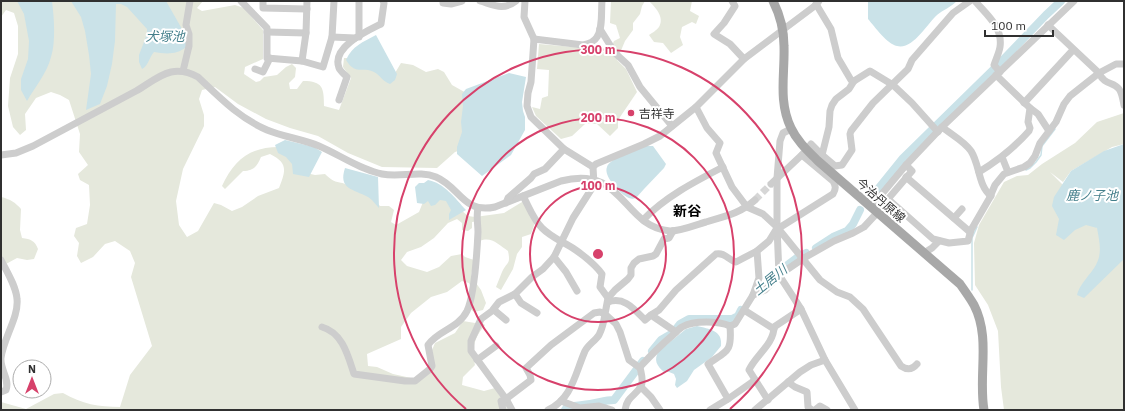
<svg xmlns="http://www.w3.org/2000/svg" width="1125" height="411" font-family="'IBM Plex Sans','Noto Sans JP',sans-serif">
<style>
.green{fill:#e5e8dc}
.water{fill:#cae2e8}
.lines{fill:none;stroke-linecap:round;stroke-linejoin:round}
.stream{stroke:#cae2e8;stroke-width:1.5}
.river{stroke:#cae2e8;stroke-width:8}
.minor-tunnel{stroke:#d6d6d6;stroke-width:7;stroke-dasharray:7 3.5;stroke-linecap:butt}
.minor{stroke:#cdcdcd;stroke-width:7}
.major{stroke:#a8a8a8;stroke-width:9}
.ring{fill:none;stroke:#d7416b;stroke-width:2}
.poi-dot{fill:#d7416b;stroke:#fff;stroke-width:1.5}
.labels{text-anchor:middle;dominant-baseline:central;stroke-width:4;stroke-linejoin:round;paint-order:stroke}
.poi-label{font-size:12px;fill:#303030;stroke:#fff;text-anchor:start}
.street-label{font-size:12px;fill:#303030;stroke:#fff}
.water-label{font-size:13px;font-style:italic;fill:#447f8b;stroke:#fff}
.quarter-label{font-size:14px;font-weight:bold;fill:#000;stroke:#fff}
.centre{fill:#d7416b;stroke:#fff;stroke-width:2}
.ring-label{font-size:12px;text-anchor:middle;font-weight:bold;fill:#d7416b;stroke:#fff;stroke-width:4;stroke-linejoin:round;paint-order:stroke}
</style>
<rect width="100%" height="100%" fill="#fff"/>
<g class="green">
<path d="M1,1H203L197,8L202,11L235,5L244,8L263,30V59L245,67L244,74L256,82L260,81L264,77L277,75L286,67L292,64L296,68L295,77L289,83L290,89H297L303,81C323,81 324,88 324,106L339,110L351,78L343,67L344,58H350L392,78L401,63L413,65L426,72L438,69L444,72L452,85L468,94L464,149L455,152L437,168L382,167L348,153L318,136L290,128L266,119L238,104L215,87L202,90L199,99L204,115V126L183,169L176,201L179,225L187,237L198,231L214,203L221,205L232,211L242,207L258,196L279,188C286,170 288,163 270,154L261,157C257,167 253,171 243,171L225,189L222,186C234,160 250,147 279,147L295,163L297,171L315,175L325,174C337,185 336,180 348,185C361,190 371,196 380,206H389L394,210L391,222L396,225L419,212L423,202L439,198H447L468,216L475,217L504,213L522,202L529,203C538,215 536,220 531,234L522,237V247L517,254L513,269L501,290L496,287C498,282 500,277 502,272C507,261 511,265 508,251C499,245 491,236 480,241L478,235L481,225L479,221L472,222V228L468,231L462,230V223L457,219L448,223L434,238L421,247L407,252L401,260L407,266L427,272L439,267L451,256L462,254L465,257L474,260L471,276L481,290L486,303L483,310L474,312L469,308L474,294L469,283L462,281L447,292L431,297L411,313L401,327V339L367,354L368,366L377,367L393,374L420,380L434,366L432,350L435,343L455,333L463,321L475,323L481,322L485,325C474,338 471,349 475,365L463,377L462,385L484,391L495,388L508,410H1V402L26,409L54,394L63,393C82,404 99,407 120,407L130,375L152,346L131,277L135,263L130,251L115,241L105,244L93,257L81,263L77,256L79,243L74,236L76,228L87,224L90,205L89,185L80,180L78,174L88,165L79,152L80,134L69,100L60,95L51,92L36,98L25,114L26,130L20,135L13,127L8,106L10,78L18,54V26L14,13L6,10L1,17Z"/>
<path d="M611,1H645L642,6L640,14L633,23V30L625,41L617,60L626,69L637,92L618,120V128L610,136L597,124H585L572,136L561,139L536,116L532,107L540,109L542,98L548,96L549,70L537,69L539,44L597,49L608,54L614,41L620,38L616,25L610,23Z"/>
<path d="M649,1H692L690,11L699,16L696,24L692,22L682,27L680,37L683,45L671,53L663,43L654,42L649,35C652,33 657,30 659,27C665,17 655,7 649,1Z"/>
<path d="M1124,113V144L1112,147L1071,171L1063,182L1050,172L1066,188L1085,218L1124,250V410H1004L1001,387L998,331L988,305L975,285L974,243L979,225L1004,182L1017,176L1028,175L1042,164L1075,143L1097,122Z"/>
<path d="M1,197C10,199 16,203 21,209L20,230L22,238C31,239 35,241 38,249L34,259L27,260L17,258L6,264L1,254Z"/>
</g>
<g class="water">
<path d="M17,1H52C54,17 56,42 51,57C47,73 35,87 27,101L21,90V79L28,59L29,41L24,14Z"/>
<path d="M71,1H166L186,36V47C177,55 165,54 154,52C149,58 148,66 142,69L139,62V55L147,34V29L127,7L121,4H116L115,41L112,64L107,86L100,104L86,110L91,74L89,55L85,31L81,17Z"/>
<path d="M868,1H957C951,7 943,10 937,15C927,24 913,50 897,46C887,44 875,27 868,19Z"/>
<path d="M376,35L397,74L395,80L390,84C382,81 380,75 374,72C361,66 356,76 346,60C352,46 363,42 376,35Z"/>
<path d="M509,73L526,77L522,102L523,111L525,117V130L511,155L482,176L457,154V147L462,132L461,122L463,106L462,94L466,89Z"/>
<path d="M285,140L314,147L322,152L309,177L293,174L292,164L286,157L278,153L275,145Z"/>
<path d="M1124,144V259L1084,298L1077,295C1079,287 1083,283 1088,276C1103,259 1101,249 1097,228L1086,225L1075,230L1064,240L1056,235L1059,219L1052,206L1054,197L1071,171L1104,151Z"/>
<path d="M642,146H653L666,164L664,168L644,189L636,198C633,199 630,199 627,197C620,193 603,176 607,167C609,159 634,150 642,146Z"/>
<path d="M345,168L378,177L379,208C376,205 372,199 368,197C353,189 338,189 345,168Z"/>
<path d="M428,180C444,183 455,198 466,210L449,220V214L451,210L446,201L440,200L435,205L431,206L428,201L424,204L417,203L415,187L419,183H424Z"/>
<path d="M697,326C709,329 723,330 721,346L712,357L694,370L687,381L677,388L675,385L676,379L674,374L669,372H664C657,366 653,360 659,351L686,329Z"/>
</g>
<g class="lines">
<g class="stream">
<path d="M1026,170L1030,168L1036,162L1041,155L1042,146L1055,129"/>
<path d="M972,290V238L977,227"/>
</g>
<g class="river">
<path d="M878,189L903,158L999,64L1046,15L1061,1"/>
<path d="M816,248L833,237L847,231L853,224L860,210"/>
<path d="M781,270L798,257L806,253"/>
<path d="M652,351L661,340L673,333L680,324L689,319H732L738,316L741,310"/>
<path d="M565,410L567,407C575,406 583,405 590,404C598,403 605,400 614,400L643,361"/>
</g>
<path class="minor-tunnel" d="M755,200L771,184"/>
<g class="minor">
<path d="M241,1L267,28V58L302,61L323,67L332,37L334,1"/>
<path d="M263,1V8L307,9"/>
<path d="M443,1V3L451,4L462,1"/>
<path d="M480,1C494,5 503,11 516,1"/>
<path d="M525,1L524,17L534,39L531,82L528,93L527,106L531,117L564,149L593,167"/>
<path d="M732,1L735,6L724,23L714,34L730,44L744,59"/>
<path d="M975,1C986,14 1003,27 1000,47C999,53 996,59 994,65L1000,72"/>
<path d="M816,4L831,29L838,58L851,80L854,81L870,71L893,85L912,103L938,132"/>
<path d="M1048,25L1099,73C1105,86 1113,81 1119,89C1122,93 1123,100 1124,105"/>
<path d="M600,29L615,53L628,65L640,87L672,126"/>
<path d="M267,32L306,33L307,1"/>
<path d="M332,37L355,38"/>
<path d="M359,37V1"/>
<path d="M534,39L583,45C588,44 594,42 597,37C603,28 601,12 602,1"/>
<path d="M302,61L306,33"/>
<path d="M255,69L263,72L270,58"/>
<path d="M183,71L189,46V34L186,25L190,1"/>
<path d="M339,100L347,77C344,74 340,71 339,68C331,47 367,31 381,24L384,3L383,1"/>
<path d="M1024,103L1073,50"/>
<path d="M696,107L707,128L720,143L716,153L732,187L747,207L763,214L777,227L779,275L801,309L825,360L855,410"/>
<path d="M1030,108L1038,114L1049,131"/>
<path d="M942,127C952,135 964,141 971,151C980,165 978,186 991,196"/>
<path d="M791,129L783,133L780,141L777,178V227L820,280L837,292L850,297L863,309L901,366C907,370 912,370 917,364"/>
<path d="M1,155L16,153L33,146C67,128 102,109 136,91C147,85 158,75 171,72C181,70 189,72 198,77C219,97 239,118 267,130C284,137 302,139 319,146C340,155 359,169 382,174C400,178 419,170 436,177C460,187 463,214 495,207L561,181C624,164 622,227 670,231C682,231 695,225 706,222C726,216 739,214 755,200"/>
<path d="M822,155L835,166L842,165L852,150L850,134L851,131L873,103L908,69L912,60L953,13L970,1"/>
<path d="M1002,157L1008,172"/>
<path d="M906,165L912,171L888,199L933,239L949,243L968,241L971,230L989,199L995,185L1004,174L1024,167L1030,163L1035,156L1040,143L1056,122L1064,104L1070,96L1099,73L1116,64H1124"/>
<path d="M979,172C999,160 1014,148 1029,131L1030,128L1028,122L1030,108L996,75"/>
<path d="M906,177L970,232"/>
<path d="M771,184L807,150L811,144L822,155L829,127L830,111L832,105L836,99L849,89L854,81"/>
<path d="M523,196C529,207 533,219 542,228C548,234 555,238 562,242C575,248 594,263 602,274L600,287L608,298L605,314L616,324L620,332L629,360L640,368"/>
<path d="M506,203L508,198L531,178L534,174L545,169L564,149"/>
<path d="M871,207L906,165L942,127L1074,1"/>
<path d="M954,218L962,209"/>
<path d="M643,220C665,197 694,182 723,167"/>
<path d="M779,228L833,194C836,189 836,186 833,181L802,155"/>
<path d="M924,253L932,248L939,241"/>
<path d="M554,257L566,272L577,291"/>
<path d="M1,260C7,272 16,286 17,299C19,317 3,339 1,358C0,370 10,379 6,390L1,392"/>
<path d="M515,294L521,303L537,313"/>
<path d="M753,295L765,290L779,275L804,258L834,241L853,233L864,227L877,213"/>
<path d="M608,298L615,290L628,279L631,275V268L634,263L639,259L653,256L656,254L664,239L669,238L673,231"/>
<path d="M608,302C624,296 634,309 645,320L651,315L676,332"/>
<path d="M494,310L506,320"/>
<path d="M744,310L774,329"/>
<path d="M651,315L659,310L676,290L716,254C725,252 728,260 736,262L757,251"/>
<path d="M730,326L735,324L753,295L759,278L757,251L769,241L777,228"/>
<path d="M322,327C343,333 348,356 354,374L405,381H415L430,369L432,366L428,345C438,330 458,329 467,311C475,294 477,252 478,232C478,224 476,216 478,208"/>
<path d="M477,360L496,346"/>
<path d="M788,382L795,387L807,392L808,407L812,410"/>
<path d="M641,387L651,397L660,410"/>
<path d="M728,399L755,380"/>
<path d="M768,400L749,370C755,356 774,344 774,327L801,309"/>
<path d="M561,401L580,408L599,406L612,410"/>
<path d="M503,410L501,401L506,399L512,410"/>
<path d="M548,410C572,399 575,374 585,351C588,345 595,341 599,335C602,329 604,321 605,314L600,312L594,313L551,345L526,368L530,375L531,380L506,399L471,351V341L481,319L492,311L499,302L515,294L532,277L543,269L554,257L573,218L594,185L593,167L596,164L644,144L660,136L696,107L744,59L816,5L819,1"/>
<path d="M625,410C627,396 636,396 641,386C644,381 641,373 640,367C651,355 661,345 673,335C676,332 679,329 682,327C694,320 719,321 730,326"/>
<path d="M710,410L728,399L708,364C728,350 732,352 730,326"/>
<path d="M755,410L800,372L811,365L825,360"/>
<path d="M815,410L820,406L827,410"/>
</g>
<path class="major" d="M773,1C780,15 784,30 784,46C785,74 778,101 791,128C797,141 808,151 818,161L960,284C965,291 970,298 974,305C991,338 978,375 984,410"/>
</g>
<g class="ring">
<circle cx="598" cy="254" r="68"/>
<circle cx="598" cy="254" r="136"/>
<path d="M466 409A204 204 0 1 1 730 409"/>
</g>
<circle class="poi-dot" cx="631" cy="113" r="4"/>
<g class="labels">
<g class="poi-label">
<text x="639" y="113">吉祥寺</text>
</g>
<g class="street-label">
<text transform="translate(881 200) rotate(41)">今治丹原線</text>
</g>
<g class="water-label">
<text x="165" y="36">犬塚池</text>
<text x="1092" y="195">鹿ノ子池</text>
<text transform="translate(770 280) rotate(-39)">土居川</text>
</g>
<g class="quarter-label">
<text x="687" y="211">新谷</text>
</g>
</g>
<circle cx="598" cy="254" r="6" class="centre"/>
<g class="ring-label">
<text x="598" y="54">300 m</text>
<text x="598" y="122">200 m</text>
<text x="598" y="190">100 m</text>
</g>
<rect width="1125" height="411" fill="none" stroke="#303030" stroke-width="4"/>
<g transform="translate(32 379)"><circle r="19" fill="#ffffff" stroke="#acacac"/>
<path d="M0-3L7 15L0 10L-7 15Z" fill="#d7416b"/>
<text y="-6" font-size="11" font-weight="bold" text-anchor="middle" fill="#303030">N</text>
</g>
<path d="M985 30v6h68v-6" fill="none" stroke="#303030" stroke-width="2"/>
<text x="991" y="30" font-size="12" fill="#303030" stroke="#ffffff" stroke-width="3" paint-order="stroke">100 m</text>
</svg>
